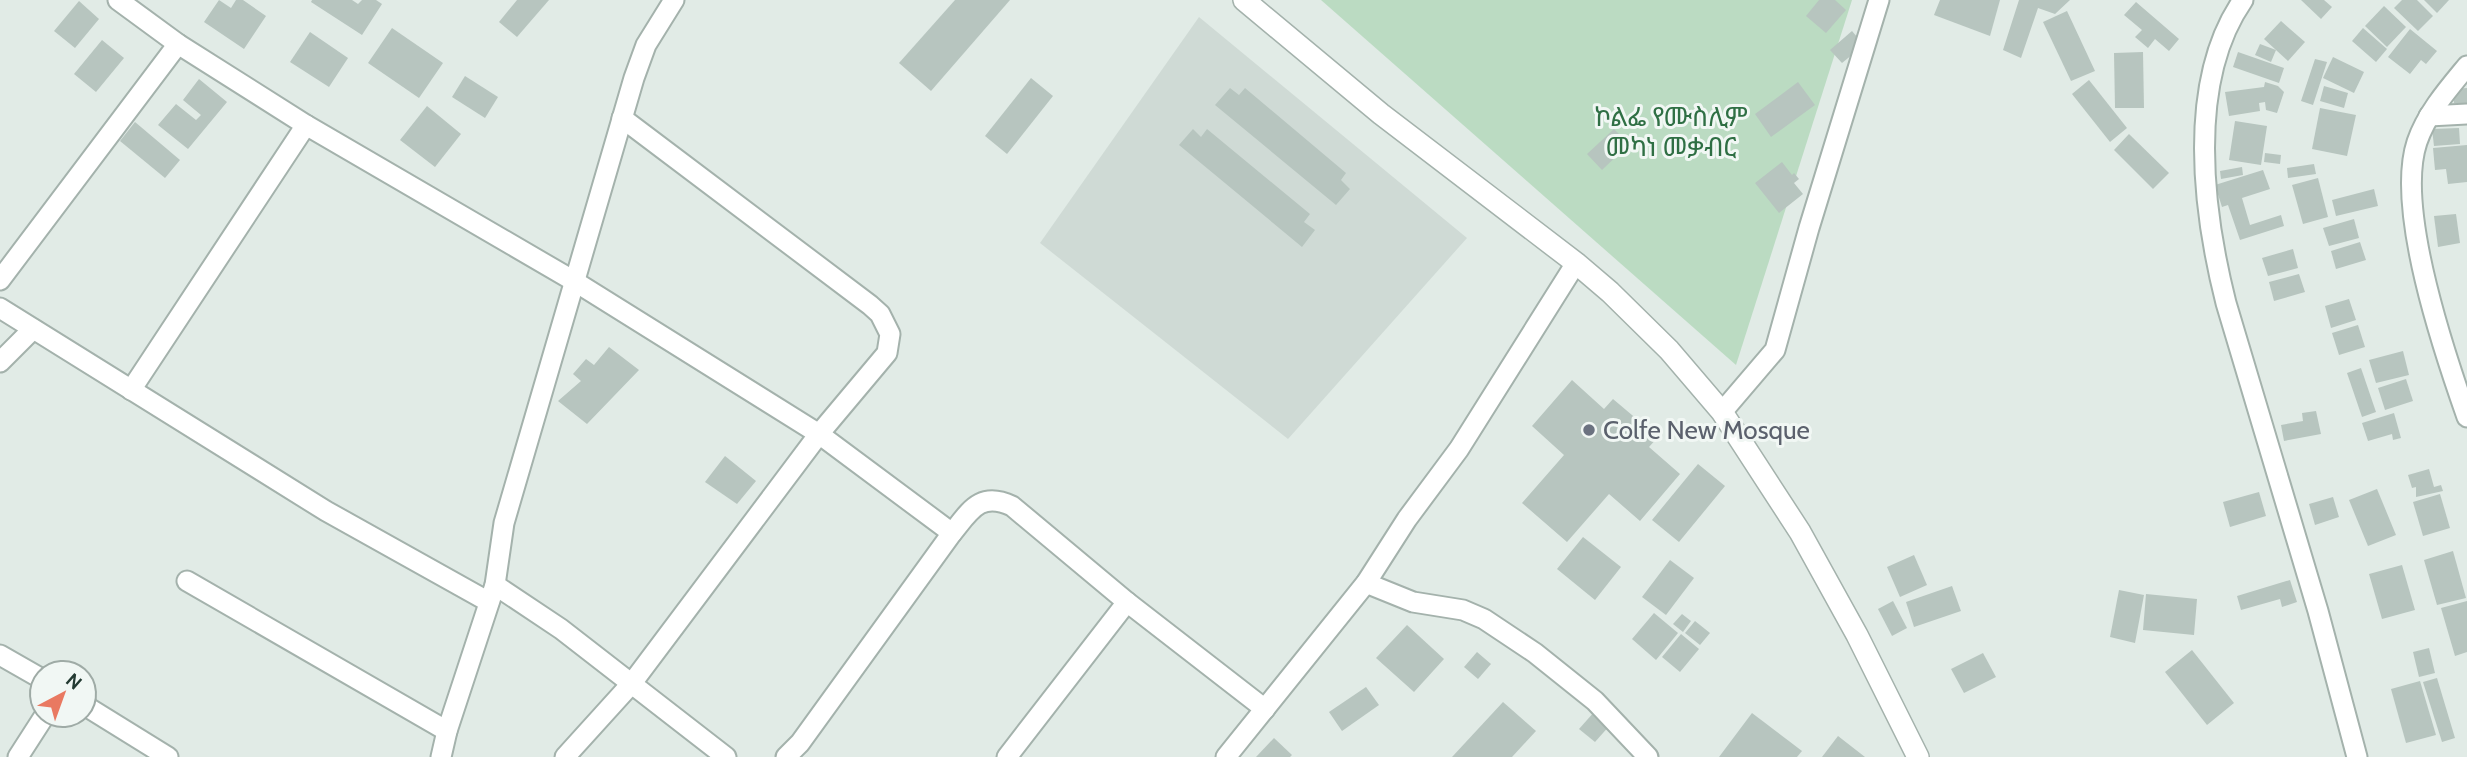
<svg xmlns="http://www.w3.org/2000/svg" width="2467" height="757" font-family="Cabin,'Noto Sans Ethiopic',sans-serif">
<style>
.built{fill:#cfdad5}
.green{fill:#bbdbc2}
.building{fill:#b7c5bf}
.lines{fill:none;stroke-linecap:round;stroke-linejoin:round}
.minor-casing{stroke:#a4b2ac;stroke-width:23}
.tertiary-casing{stroke:#a4b2ac;stroke-width:24}
.minor{stroke:#fff;stroke-width:19}
.tertiary{stroke:#fff;stroke-width:21}
.worship-dot{fill:#6b7280;stroke:#f1f7f4;stroke-width:2.5}
.labels{text-anchor:middle;dominant-baseline:central;stroke-width:6;stroke-linejoin:round;paint-order:stroke}
.park-label{font-size:26px;fill:#2f6f44;stroke:#f1f7f4}
.worship-label{font-size:26px;fill:#5b616d;stroke:#f1f7f4;text-anchor:start}
</style>
<rect width="100%" height="100%" fill="#e1ebe6"/>
<path class="built" d="M1199,17L1467,238L1288,439L1040,243Z"/>
<path class="green" d="M1321,0H1852L1736,365Z"/>
<g class="building">
<path d="M219,0L231,8L236,0H243L266,16L244,49L204,22Z"/>
<path d="M312,0H352L358,4L362,0H376L382,4L362,35L311,2Z"/>
<path d="M517,0H549L517,37L499,22Z"/>
<path d="M955,0H1010L931,91L899,63Z"/>
<path d="M1819,0H1835L1846,10L1826,33L1806,16Z"/>
<path d="M1940,0H2000L1990,36L1934,15Z"/>
<path d="M2019,0H2070L2055,14L2038,8L2021,58L2003,50Z"/>
<path d="M2301,0H2324L2332,7L2321,19Z"/>
<path d="M2402,0H2417L2433,16L2418,31L2394,8Z"/>
<path d="M2424,0H2449L2437,13Z"/>
<path d="M79,1L99,19L75,48L54,31Z"/>
<path d="M2136,2L2179,39L2169,51L2155,39L2148,48L2135,37L2142,30L2124,15Z"/>
<path d="M2384,6L2406,27L2387,47L2365,26Z"/>
<path d="M2067,11L2095,71L2071,81L2043,22Z"/>
<path d="M2281,21L2305,42L2288,61L2264,39Z"/>
<path d="M392,28L443,63L419,98L368,63Z"/>
<path d="M2363,28L2387,49L2376,62L2352,41Z"/>
<path d="M2410,29L2437,51L2426,64L2421,60L2410,74L2388,57Z"/>
<path d="M1852,31L1864,45L1842,63L1830,50Z"/>
<path d="M310,32L348,58L329,87L290,62Z"/>
<path d="M102,40L124,58L96,92L74,74Z"/>
<path d="M2260,44L2276,50L2271,62L2255,55Z"/>
<path d="M2143,52L2144,108H2115L2114,53Z"/>
<path d="M2238,52L2284,68L2279,83L2233,67Z"/>
<path d="M2333,57L2364,72L2354,93L2323,78Z"/>
<path d="M2315,59L2327,62L2313,105L2301,101Z"/>
<path d="M465,76L498,97L485,118L452,97Z"/>
<path d="M1031,78L1053,96L1007,154L985,136Z"/>
<path d="M199,79L227,102L188,149L158,125L176,104L196,120L201,115L183,100Z"/>
<path d="M2089,80L2127,128L2110,142L2072,94Z"/>
<path d="M1798,82L1815,105L1771,137L1755,114Z"/>
<path d="M2265,82L2278,86L2284,92L2277,113L2266,110L2265,102L2259,103L2260,111L2229,116L2225,92L2264,87Z"/>
<path d="M2324,86L2348,93L2344,108L2320,101Z"/>
<path d="M1230,88L1239,95L1245,88L1346,173L1341,180L1350,189L1336,205L1215,105Z"/>
<path d="M2467,88V103H2454L2453,89Z"/>
<path d="M427,106L461,134L435,167L400,140Z"/>
<path d="M2320,108L2356,115L2347,156L2312,149Z"/>
<path d="M2235,121L2267,126L2261,165L2229,160Z"/>
<path d="M135,122L180,160L165,178L120,141Z"/>
<path d="M2459,128L2460,144L2434,146L2432,129Z"/>
<path d="M1193,129L1201,137L1207,129L1310,214L1304,222L1315,230L1302,247L1179,145Z"/>
<path d="M1614,129L1629,144L1602,170L1587,154Z"/>
<path d="M2129,134L2169,173L2153,189L2114,150Z"/>
<path d="M2467,145V182L2448,184L2446,169L2435,170L2433,148Z"/>
<path d="M2265,153L2281,155L2280,164L2264,162Z"/>
<path d="M1782,162L1792,175L1794,173L1799,179L1794,183L1803,194L1779,213L1755,183Z"/>
<path d="M2314,164L2316,174L2288,178L2287,168Z"/>
<path d="M2242,167L2243,175L2221,179L2220,171Z"/>
<path d="M2263,170L2270,189L2242,198L2250,225L2281,215L2284,226L2240,240L2228,205L2222,207L2215,185Z"/>
<path d="M2318,178L2328,217L2303,224L2292,185Z"/>
<path d="M2374,189L2378,206L2336,216L2332,200Z"/>
<path d="M2456,214L2460,243L2438,247L2434,216Z"/>
<path d="M2354,219L2359,238L2329,246L2323,228Z"/>
<path d="M2360,242L2366,260L2336,269L2331,251Z"/>
<path d="M2293,249L2298,268L2268,276L2262,258Z"/>
<path d="M2299,274L2305,292L2274,301L2269,282Z"/>
<path d="M2349,299L2356,320L2331,328L2325,306Z"/>
<path d="M2358,325L2365,347L2339,355L2332,333Z"/>
<path d="M609,347L639,370L587,424L558,401L581,381L573,374L586,359L594,365Z"/>
<path d="M2403,351L2409,375L2376,383L2369,360Z"/>
<path d="M2361,368L2376,412L2362,417L2347,373Z"/>
<path d="M2406,379L2413,401L2385,410L2378,388Z"/>
<path d="M1572,380L1604,409L1613,399L1658,437L1649,447L1680,474L1640,521L1609,494L1567,542L1522,503L1564,455L1532,426Z"/>
<path d="M2316,411L2321,434L2284,441L2281,425L2303,421L2302,413Z"/>
<path d="M2394,413L2401,438L2393,440L2392,434L2368,441L2362,423Z"/>
<path d="M725,456L756,481L737,504L705,482Z"/>
<path d="M1698,464L1725,486L1679,542L1652,520Z"/>
<path d="M2429,469L2434,487L2441,485L2443,491L2416,497V487L2412,488L2408,475Z"/>
<path d="M2377,489L2396,535L2368,546L2349,500Z"/>
<path d="M2259,492L2266,516L2230,527L2223,502Z"/>
<path d="M2440,494L2450,528L2423,536L2413,502Z"/>
<path d="M2333,497L2339,517L2315,525L2309,504Z"/>
<path d="M1583,537L1621,567L1595,600L1557,569Z"/>
<path d="M2453,551L2466,598L2437,605L2424,560Z"/>
<path d="M1914,555L1927,585L1900,597L1887,567Z"/>
<path d="M1670,560L1694,578L1666,615L1642,597Z"/>
<path d="M2402,565L2415,610L2382,619L2369,574Z"/>
<path d="M2290,580L2297,602L2282,607L2280,599L2241,610L2237,596Z"/>
<path d="M1952,586L1961,611L1914,627L1906,602Z"/>
<path d="M2119,590L2144,595L2135,643L2110,637Z"/>
<path d="M2146,594L2197,599L2194,635L2143,630Z"/>
<path d="M1893,601L1907,628L1892,636L1878,609Z"/>
<path d="M2467,601V652L2455,656L2441,608Z"/>
<path d="M1654,613L1678,633L1656,660L1632,639Z"/>
<path d="M1682,614L1691,621L1683,632L1673,624Z"/>
<path d="M1695,621L1710,633L1700,645L1685,633Z"/>
<path d="M1407,625L1444,659L1414,692L1376,658Z"/>
<path d="M1681,634L1699,649L1680,672L1662,657Z"/>
<path d="M2429,648L2435,673L2419,677L2413,652Z"/>
<path d="M2192,650L2234,703L2207,725L2165,672Z"/>
<path d="M1477,652L1491,664L1478,679L1464,667Z"/>
<path d="M1983,653L1996,677L1964,693L1951,669Z"/>
<path d="M2437,678L2455,738L2442,742L2423,682Z"/>
<path d="M2420,681L2436,735L2406,743L2391,689Z"/>
<path d="M1366,687L1379,705L1342,731L1329,712Z"/>
<path d="M1503,702L1536,731L1512,757H1452Z"/>
<path d="M1595,711L1611,724L1595,742L1579,729Z"/>
<path d="M1752,713L1802,751L1797,757H1719Z"/>
<path d="M1838,736L1865,757H1822Z"/>
<path d="M1274,738L1292,755L1290,757H1256Z"/>
</g>
<g class="lines">
<defs>
<g id="minor">
<path d="M118,0L178,44L306,125L574,281L819,434L952,533"/>
<path d="M2243,0C2186,82 2203,212 2226,303L2318,611L2357,757"/>
<path d="M2467,66C2448,89 2427,113 2417,142C2395,208 2444,352 2467,417"/>
<path d="M2429,116L2467,114"/>
<path d="M0,280L178,44"/>
<path d="M0,308L326,511L489,602"/>
<path d="M0,362L33,329"/>
<path d="M131,390L306,125"/>
<path d="M1722,412L1775,350L1809,228L1879,0"/>
<path d="M187,581L447,731"/>
<path d="M1366,583L1413,602L1463,610L1484,619L1535,653L1595,701L1648,757"/>
<path d="M495,585L561,629L726,757"/>
<path d="M0,655L42,679"/>
<path d="M84,705L168,757"/>
<path d="M18,757L45,715"/>
<path d="M441,757L447,731L495,585L504,523L634,78L646,45L674,0"/>
<path d="M565,757L632,683L819,434L887,353L890,334L880,314L870,305L622,118"/>
<path d="M786,757L800,743L952,533C970,511 980,491 1012,506L1127,602L1265,709"/>
<path d="M1007,757L1127,602"/>
<path d="M1226,757L1366,583L1407,519L1459,449L1576,263"/>
</g>
<path id="tertiary" d="M1244,0L1381,114L1576,263L1610,292L1669,350L1722,412L1800,532L1857,635L1918,757"/>
</defs>
<use href="#minor" class="minor-casing"/>
<use href="#tertiary" class="tertiary-casing"/>
<use href="#minor" class="minor"/>
<use href="#tertiary" class="tertiary"/>
</g>
<circle class="worship-dot" cx="1589" cy="430" r="7"/>
<g class="labels">
<g class="park-label">
<text x="1671" y="117">ኮልፌ የሙስሊም<tspan x="1671" dy="30">መካነ መቃብር</tspan></text>
</g>
<g class="worship-label">
<text x="1603" y="430">Colfe New Mosque</text>
</g>
</g>
<g transform="translate(63 694) rotate(41)"><circle r="33" fill="#f1f7f4" stroke="#9faba6" stroke-width="2"/>
<path d="M0-5L12 26L0 18L-12 26Z" fill="#e97961"/>
<text y="-10" font-size="19" font-weight="bold" text-anchor="middle" fill="#233a32">N</text>
</g>
</svg>
